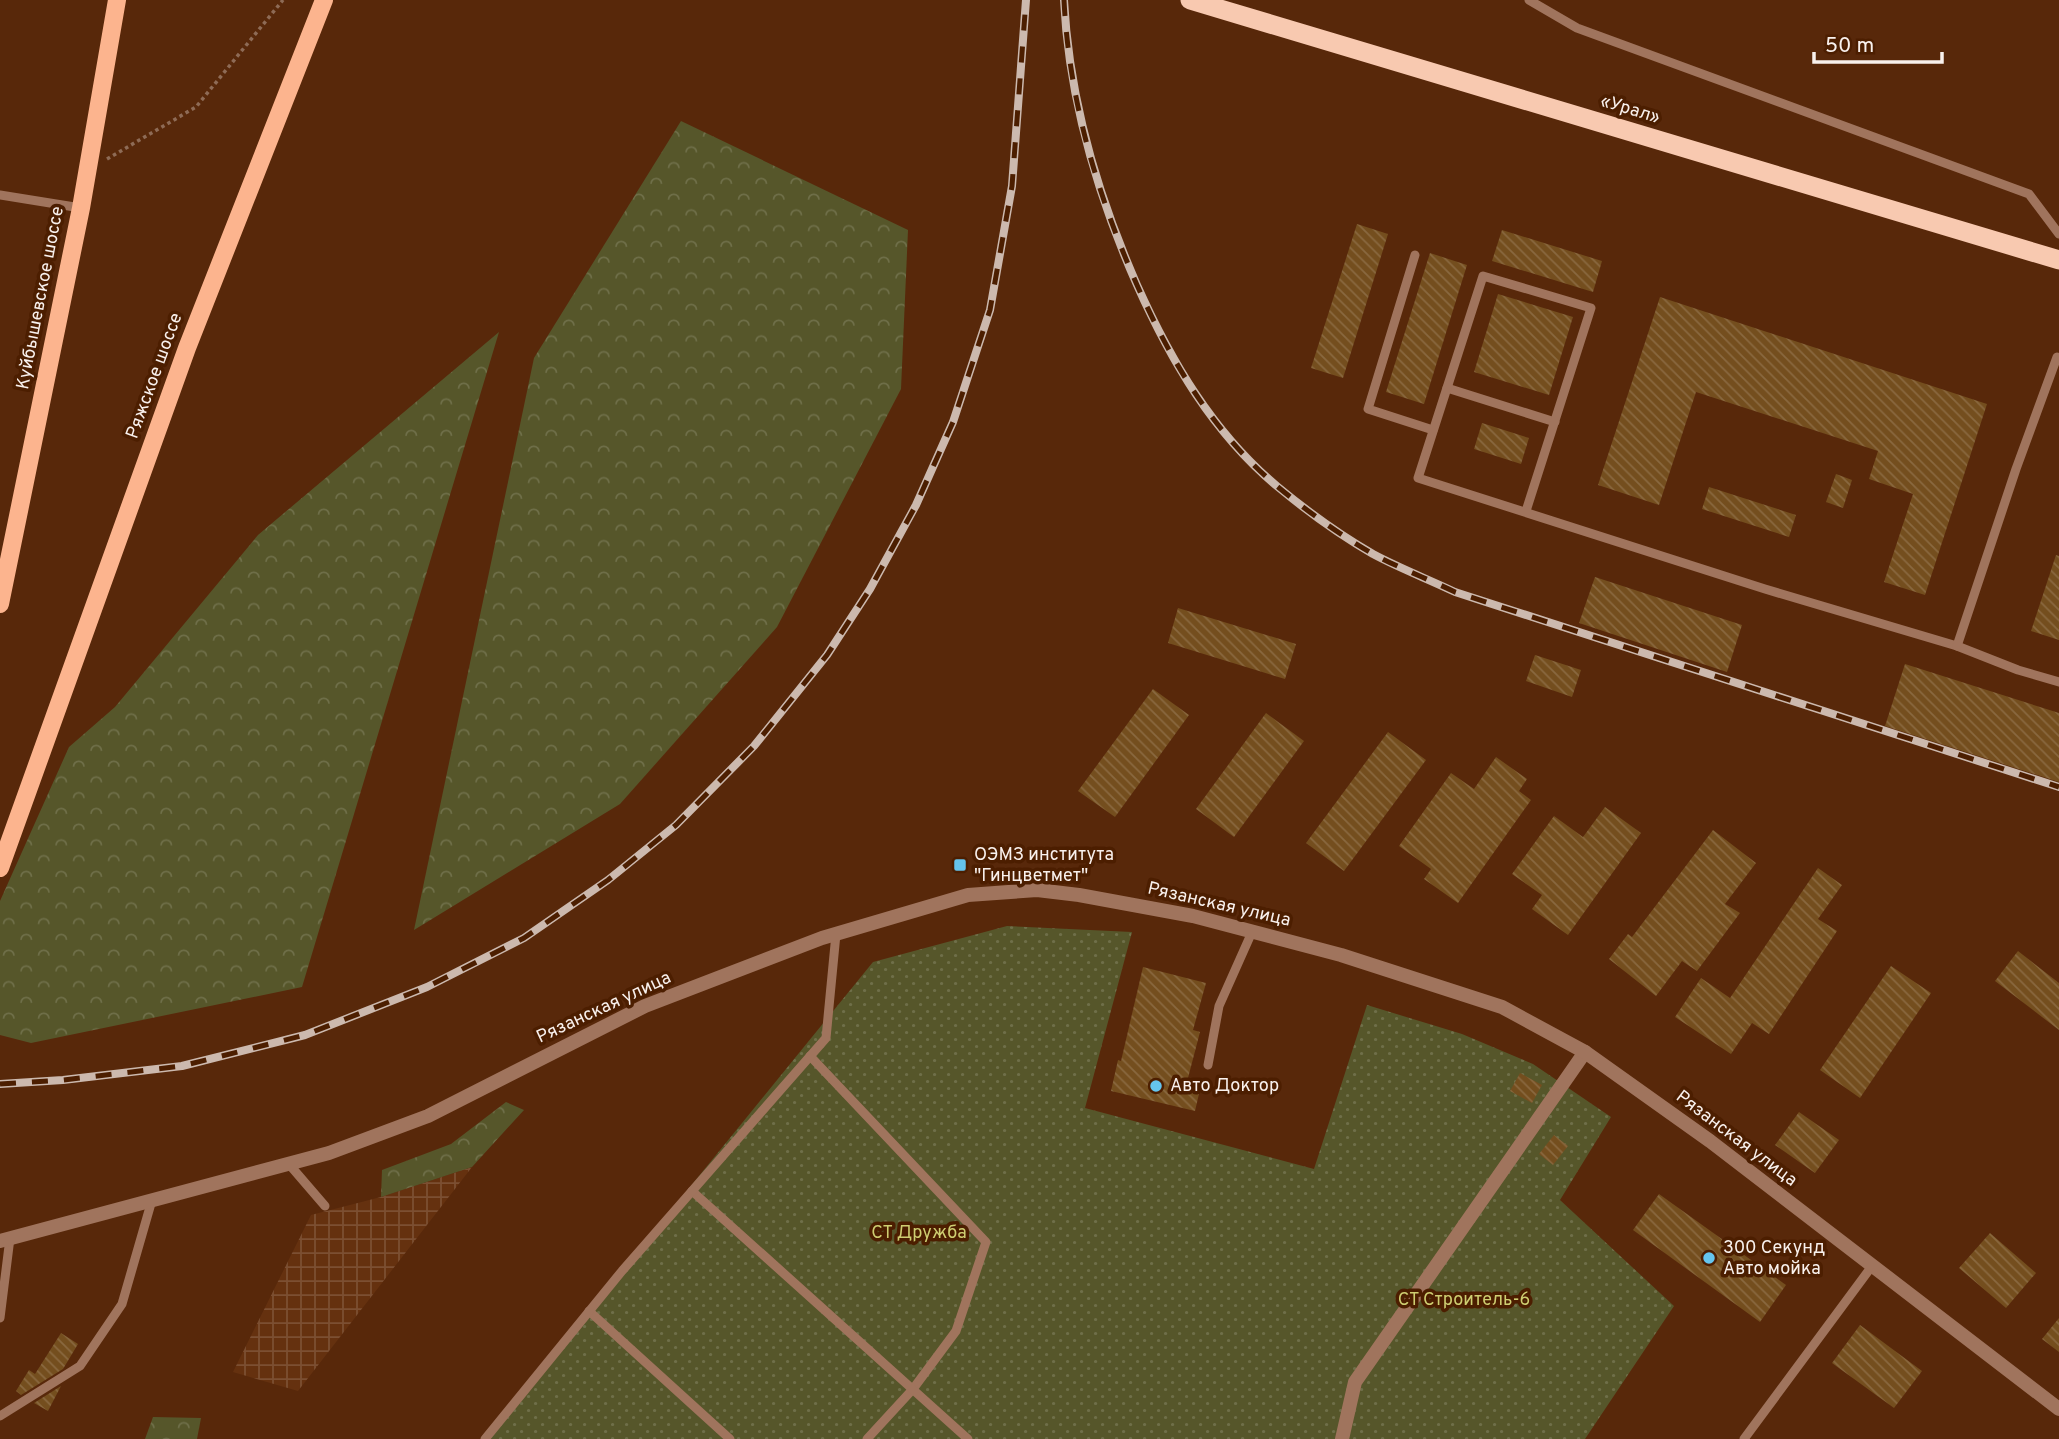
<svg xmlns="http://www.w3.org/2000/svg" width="2059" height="1439" font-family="Overpass,sans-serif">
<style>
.industrial{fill:url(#industrial-grid)}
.grass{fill:url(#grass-dots)}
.forest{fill:url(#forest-crowns)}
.building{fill:url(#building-back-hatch)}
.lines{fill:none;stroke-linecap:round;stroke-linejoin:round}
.path{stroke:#8e6b56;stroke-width:3.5;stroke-dasharray:3.5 3.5;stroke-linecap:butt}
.service{stroke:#a0745d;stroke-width:9}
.minor{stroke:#a0745d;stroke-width:14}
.tertiary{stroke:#a0745d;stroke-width:14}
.primary{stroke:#fcb48e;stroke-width:18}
.trunk{stroke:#f8c9b0;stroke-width:19}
.rail-casing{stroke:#ccb9ae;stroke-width:8}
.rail{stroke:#4c1e00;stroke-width:5;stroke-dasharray:16;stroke-linecap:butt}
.poi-dot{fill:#65c5ee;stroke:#4c1e00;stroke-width:2.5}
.labels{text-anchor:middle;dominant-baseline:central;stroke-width:7;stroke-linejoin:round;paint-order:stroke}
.street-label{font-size:18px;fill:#f9f1ed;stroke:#4c1e00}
.poi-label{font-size:18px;fill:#f9f1ed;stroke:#4c1e00;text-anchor:start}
.park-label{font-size:18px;fill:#cece71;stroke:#4c1e00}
</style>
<defs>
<pattern id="industrial-grid" width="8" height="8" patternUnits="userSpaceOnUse" patternTransform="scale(1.75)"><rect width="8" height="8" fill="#65310f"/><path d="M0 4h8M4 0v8" fill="none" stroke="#7c4f32"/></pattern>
<pattern id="grass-dots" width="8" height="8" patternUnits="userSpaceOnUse" patternTransform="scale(1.75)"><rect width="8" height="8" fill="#56562a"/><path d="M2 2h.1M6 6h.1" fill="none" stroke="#6f6f49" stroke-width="1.8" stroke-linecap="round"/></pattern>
<pattern id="forest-crowns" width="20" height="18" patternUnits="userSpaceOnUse" patternTransform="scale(1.75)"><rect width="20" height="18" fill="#56562a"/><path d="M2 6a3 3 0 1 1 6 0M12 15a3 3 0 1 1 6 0" fill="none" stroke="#6f6f49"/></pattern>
<pattern id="building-back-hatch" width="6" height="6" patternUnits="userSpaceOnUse" patternTransform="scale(1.75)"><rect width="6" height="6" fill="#744e1e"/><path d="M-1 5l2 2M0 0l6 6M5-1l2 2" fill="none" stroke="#89683f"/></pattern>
</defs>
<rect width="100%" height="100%" fill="#58280a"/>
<path class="industrial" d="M472,1167L298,1391L233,1372L311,1215L381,1197Z"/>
<path class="grass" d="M1007,926L1132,932L1085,1108L1314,1169L1367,1005L1462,1034L1533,1064L1611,1117L1560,1200L1674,1306L1585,1439H485L873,962Z"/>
<g class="forest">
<path d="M681,121L908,230L901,389L777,627L620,804L414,930L534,358Z"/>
<path d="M499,332L302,987L31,1043L0,1035V901L69,747L115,707L258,535Z"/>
<path d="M506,1102L524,1110L472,1167L381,1197L382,1170L451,1144Z"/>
<path d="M153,1417L201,1418L197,1439H145Z"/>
</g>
<g class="building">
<path d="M1357,224L1388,234L1343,378L1311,368Z"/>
<path d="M1502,230L1602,261L1593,292L1492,261Z"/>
<path d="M1430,253L1467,265L1424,404L1386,392Z"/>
<path d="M1498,294L1573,317L1549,395L1474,372Z"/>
<path d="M1660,297L1987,404L1925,595L1884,582L1913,494L1869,479L1878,451L1696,392L1659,505L1598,485Z"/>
<path d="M1482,423L1529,438L1521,464L1474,449Z"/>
<path d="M1836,474L1852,480L1843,508L1826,502Z"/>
<path d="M1709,487L1796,515L1789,537L1702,509Z"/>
<path d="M2056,555L2059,556V640L2031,631Z"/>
<path d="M1595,577L1742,625L1727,672L1579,623Z"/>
<path d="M1178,608L1296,644L1285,679L1168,643Z"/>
<path d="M1535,655L1581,670L1572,697L1526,681Z"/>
<path d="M1905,664L2059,713V782L1885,726Z"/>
<path d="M1153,689L1189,715L1115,817L1078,791Z"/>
<path d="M1266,713L1304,741L1234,837L1196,809Z"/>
<path d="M1388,732L1426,760L1344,871L1306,843Z"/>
<path d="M1496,757L1527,779L1519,791L1531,800L1458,903L1424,879L1431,869L1399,846L1451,773L1474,789Z"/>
<path d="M1605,807L1641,833L1568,935L1532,909L1542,895L1512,874L1554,816L1583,837Z"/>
<path d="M1713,830L1756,863L1725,904L1740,913L1697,971L1682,961L1656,996L1609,959L1628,934L1632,937Z"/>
<path d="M1818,868L1842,885L1818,919L1837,931L1769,1034L1752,1023L1731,1054L1675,1017L1701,978L1730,998Z"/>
<path d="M2018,951L2059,983V1030L1995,981Z"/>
<path d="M1891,966L1931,993L1860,1098L1820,1070Z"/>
<path d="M1143,967L1206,983L1193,1030L1200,1032L1188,1078L1202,1081L1195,1111L1111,1091L1118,1060L1121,1061Z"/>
<path d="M1520,1073L1542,1085L1532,1103L1510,1091Z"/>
<path d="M1799,1112L1839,1140L1815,1173L1775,1145Z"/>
<path d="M1554,1135L1568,1146L1553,1165L1539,1154Z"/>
<path d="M1659,1194L1786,1285L1760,1322L1633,1230Z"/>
<path d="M1990,1233L2036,1273L2006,1308L1959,1268Z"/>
<path d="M2059,1318V1352L2042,1339Z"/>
<path d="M1860,1325L1922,1371L1894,1408L1832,1363Z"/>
<path d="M61,1333L78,1344L63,1369L21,1395L16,1391L29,1370L35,1374Z"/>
<path d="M61,1386L48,1411L34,1403Z"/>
</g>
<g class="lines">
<path class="path" d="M107,159L196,107L283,0"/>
<g class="service">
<path d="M1529,0L1577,28L2029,194L2059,234"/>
<path d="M0,195L81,208"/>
<path d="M1415,255L1368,409L1433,430"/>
<path d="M1447,388L1555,422"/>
<path d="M1526,511L1591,308L1483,276L1418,478L1765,589L1957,646L2018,670L2059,682"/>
<path d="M1957,646L2016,469L2057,357"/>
<path d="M810,1056L986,1242L956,1331L913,1389L867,1439"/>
<path d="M1208,1065L1219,1006L1252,932"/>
<path d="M288,1163L325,1206"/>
<path d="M692,1191L968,1439"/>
<path d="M589,1311L730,1439"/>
<path d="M0,1318L10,1238"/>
<path d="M0,1416L80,1366L122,1304L152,1200"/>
<path d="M485,1439L622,1271L826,1038L836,934"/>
<path d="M1744,1439L1872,1266"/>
</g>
<path class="minor" d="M1342,1439L1355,1382L1585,1052"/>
<path class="tertiary" d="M0,1241L329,1153L428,1116L645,1006L822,938L968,895L1037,890L1079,895L1193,916L1341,955L1502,1007L1585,1052L1710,1141L2059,1409"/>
<g class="primary">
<path d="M0,604L81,208L117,0"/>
<path d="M0,868L187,348L324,0"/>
</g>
<path class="trunk" d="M1190,0L2059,260"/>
<defs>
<g id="rail">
<path d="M1064,0C1069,100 1097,194 1137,285C1171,361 1213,433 1278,487C1307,511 1340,535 1373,554C1399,568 1428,579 1455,592L2059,787"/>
<path d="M0,1084L63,1080L182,1066L305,1035L427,987L524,938L608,880L676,825L754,746L827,655L870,589L916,505L953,422L990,310L1012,186L1026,0"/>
</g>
</defs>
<use href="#rail" class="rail-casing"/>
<use href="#rail" class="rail"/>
</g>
<g class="poi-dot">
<rect x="953" y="858" width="14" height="14" rx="3.5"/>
<circle cx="1156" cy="1086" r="7"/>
<circle cx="1709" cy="1258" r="7"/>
</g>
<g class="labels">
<g class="street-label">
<text transform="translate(1630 110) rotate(17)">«Урал»</text>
<text transform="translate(41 298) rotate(-79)">Куйбышевское шоссе</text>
<text transform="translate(155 376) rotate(-70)">Ряжское шоссе</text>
<text transform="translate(1219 905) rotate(13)">Рязанская улица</text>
<text transform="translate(604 1008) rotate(-25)">Рязанская улица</text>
<text transform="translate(1736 1139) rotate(37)">Рязанская улица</text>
</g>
<g class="poi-label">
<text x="974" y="855">ОЭМЗ института<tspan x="974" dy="21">"Гинцветмет"</tspan></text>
<text x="1170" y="1086">Авто Доктор</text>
<text x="1723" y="1248">300 Секунд<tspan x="1723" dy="21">Авто мойка</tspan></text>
</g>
<g class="park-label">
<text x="919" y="1233">СТ Дружба</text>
<text x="1464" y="1300">СТ Строитель-6</text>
</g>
</g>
<path d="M1814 52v10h128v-10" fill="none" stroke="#f9f1ed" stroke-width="3.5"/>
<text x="1825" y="52" font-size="21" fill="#f9f1ed" stroke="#4c1e00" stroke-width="5" paint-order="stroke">50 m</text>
</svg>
